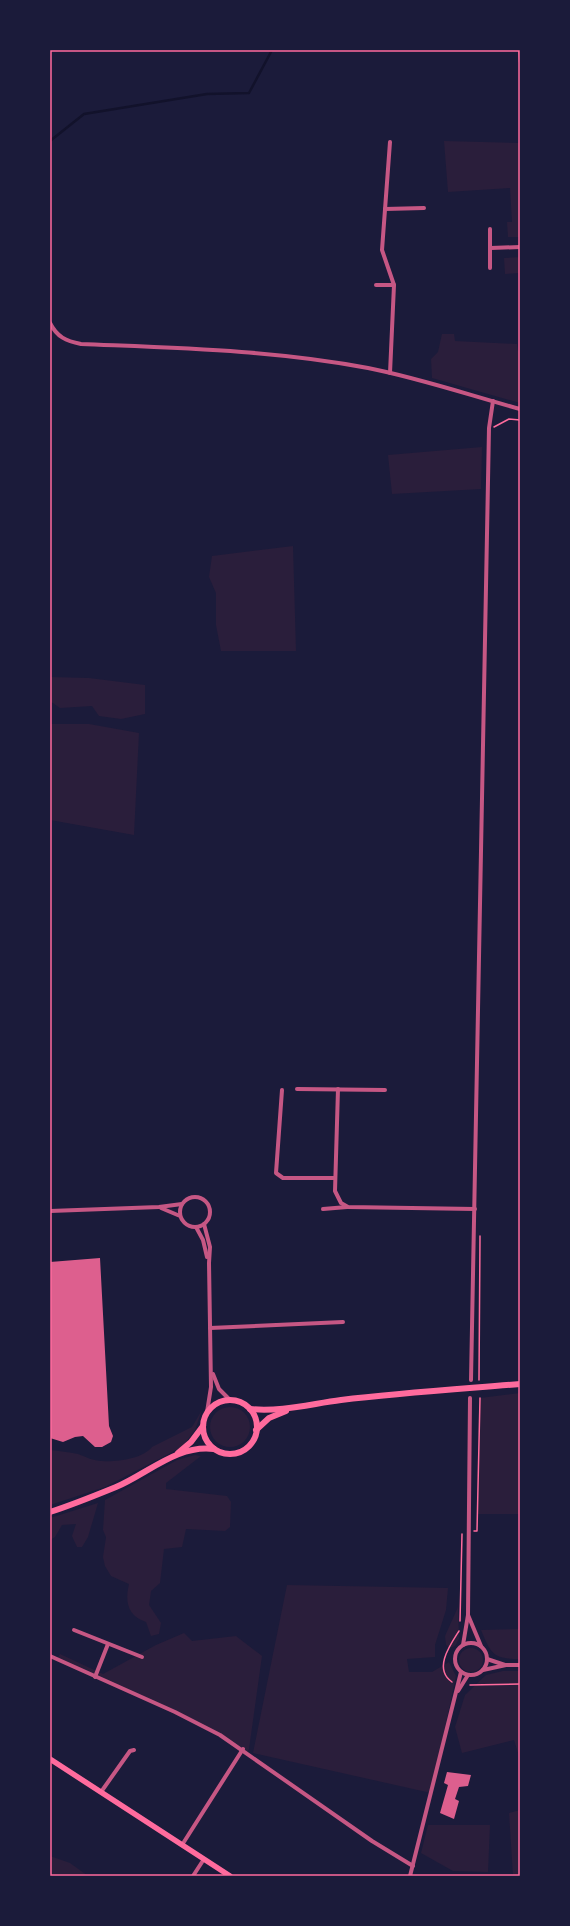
<svg xmlns="http://www.w3.org/2000/svg" width="570" height="1926" font-family="'Crimson Pro',serif">
<style>
.green{fill:#2a1e3b}
.lines{fill:none;stroke-linecap:round;stroke-linejoin:round}
.stream{stroke:#12122b;stroke-width:2.5}
.building{fill:#dd5f8e}
.path{stroke:#ff6b9d;stroke-width:1.5}
.minor{stroke:#c65784;stroke-width:4}
.secondary{stroke:#ff6b9d;stroke-width:5.5}
.primary{stroke:#ff6b9d;stroke-width:6}
.neatline{fill:none;stroke:#ff6b9d;stroke-width:1.5}
</style>
<rect width="100%" height="100%" fill="#1b1b3a"/>
<g class="green">
<path d="M444,141L520,143V237H508L507,222H512L510,188L448,192Z"/>
<path d="M520,251V273L505,274L504,258L520,257Z"/>
<path d="M442,334H454L455,341L517,344L518,351L520,352V403L432,378L431,359L438,352Z"/>
<path d="M482,447L481,489L392,494L388,455Z"/>
<path d="M293,546L296,651H221L216,625V593L209,577L212,556Z"/>
<path d="M50,677L89,678L145,685V714L121,719L99,716L92,706L60,708L50,701Z"/>
<path d="M50,724H89L139,733L134,835L50,820Z"/>
<path d="M520,1393V1514H477L480,1398Z"/>
<circle cx="230" cy="1427" r="20"/>
<path d="M202,1410L195,1430L182,1447L105,1487L50,1505V1450C59,1451 69,1452 78,1454C86,1457 93,1461 102,1461C117,1462 142,1459 152,1447L192,1427Z"/>
<path d="M195,1455L201,1456L166,1483V1489L227,1496L231,1502L230,1527L225,1531L186,1529L182,1547L164,1549L160,1583L151,1591L149,1605L161,1623L159,1634L151,1636L146,1622C127,1616 125,1601 129,1584L111,1576L105,1566L103,1557L106,1537L103,1530L105,1500L177,1460Z"/>
<path d="M98,1503L88,1537L82,1547H77L72,1536L76,1524L62,1525L55,1537L50,1540V1518Z"/>
<path d="M287,1585L448,1588L446,1610L435,1645V1657L407,1659L409,1672H432L449,1662L456,1676L431,1793L253,1753Z"/>
<path d="M458,1607L459,1639L455,1646L450,1648L446,1645L445,1636Z"/>
<path d="M520,1629V1659C493,1659 491,1654 481,1630Z"/>
<path d="M184,1633L192,1641L236,1636L262,1656L249,1749L247,1752L220,1735L57,1659L60,1654L103,1674L156,1645Z"/>
<circle cx="471" cy="1660" r="12"/>
<path d="M503,1671H520V1759L514,1740L462,1753L455,1727L465,1695L486,1675Z"/>
<path d="M520,1810V1876H513L509,1813Z"/>
<path d="M428,1825H490L488,1872L453,1871L421,1853Z"/>
<path d="M50,1856L70,1863L88,1876H50Z"/>
</g>
<g class="lines">
<path class="stream" d="M50,141L84,114L207,94L249,93L272,50"/>
</g>
<g class="building">
<path d="M100,1258L109,1426L113,1436L111,1442L102,1447H95L83,1436L75,1437L63,1442L50,1438V1262Z"/>
<path d="M447,1772L471,1775L468,1786L459,1787L455,1799L459,1801L454,1819L440,1813L448,1785L444,1783Z"/>
</g>
<g class="lines">
<g class="path">
<path d="M519,50L520,68"/>
<path d="M494,427L509,419L520,420"/>
<path d="M479,1380L480,1236"/>
<path d="M474,1531H477L480,1398"/>
<path d="M460,1621L462,1534"/>
<path d="M452,1682C433,1669 450,1645 459,1631"/>
<path d="M470,1685L520,1684"/>
</g>
<g class="minor">
<path d="M385,209L424,208"/>
<path d="M490,229V268"/>
<path d="M491,248L520,247"/>
<path d="M376,285H394"/>
<path d="M50,323C57,337 66,341 81,344C176,348 274,350 368,368C419,378 469,395 520,409"/>
<path d="M390,373L394,285L382,250L390,142"/>
<path d="M297,1089L385,1090"/>
<path d="M338,1089L335,1191L341,1203L348,1207L475,1209"/>
<path d="M282,1090L276,1173L283,1178H335"/>
<circle cx="195" cy="1212" r="15"/>
<path d="M161,1208L180,1216"/>
<path d="M323,1209L347,1207"/>
<path d="M50,1211L159,1207L182,1204"/>
<path d="M204,1224L210,1247L209,1263L211,1387L207,1412"/>
<path d="M196,1227L203,1240L207,1257"/>
<path d="M210,1328L343,1322"/>
<path d="M213,1374L219,1389L230,1400"/>
<path d="M471,1380L489,428L493,401"/>
<path d="M468,1615L481,1646"/>
<path d="M74,1630L142,1657"/>
<circle cx="471" cy="1659" r="16"/>
<path d="M463,1645L468,1615L470,1398"/>
<path d="M50,1656L175,1712L220,1735L372,1841L413,1866"/>
<path d="M487,1659L505,1665"/>
<path d="M483,1670L506,1665H520"/>
<path d="M95,1677L108,1644"/>
<path d="M458,1691L468,1675"/>
<path d="M101,1792L130,1751L134,1750"/>
<path d="M182,1845L243,1749"/>
<path d="M193,1876L204,1859"/>
<path d="M410,1876L461,1672"/>
</g>
<path class="secondary" d="M50,1759L230,1876"/>
<g class="primary">
<circle cx="230" cy="1427" r="27"/>
<path d="M250,1409C281,1412 310,1404 341,1400C400,1393 460,1389 520,1384"/>
<path d="M256,1430L269,1418L286,1411"/>
<path d="M178,1453L191,1442L203,1426"/>
<path d="M50,1512C72,1505 94,1496 116,1487C147,1474 178,1444 214,1449"/>
</g>
</g>
<rect width="570" height="1926" fill="none" stroke="#1b1b3a" stroke-width="102"/>
<rect x="51" y="51" width="468" height="1824" class="neatline"/>
</svg>
